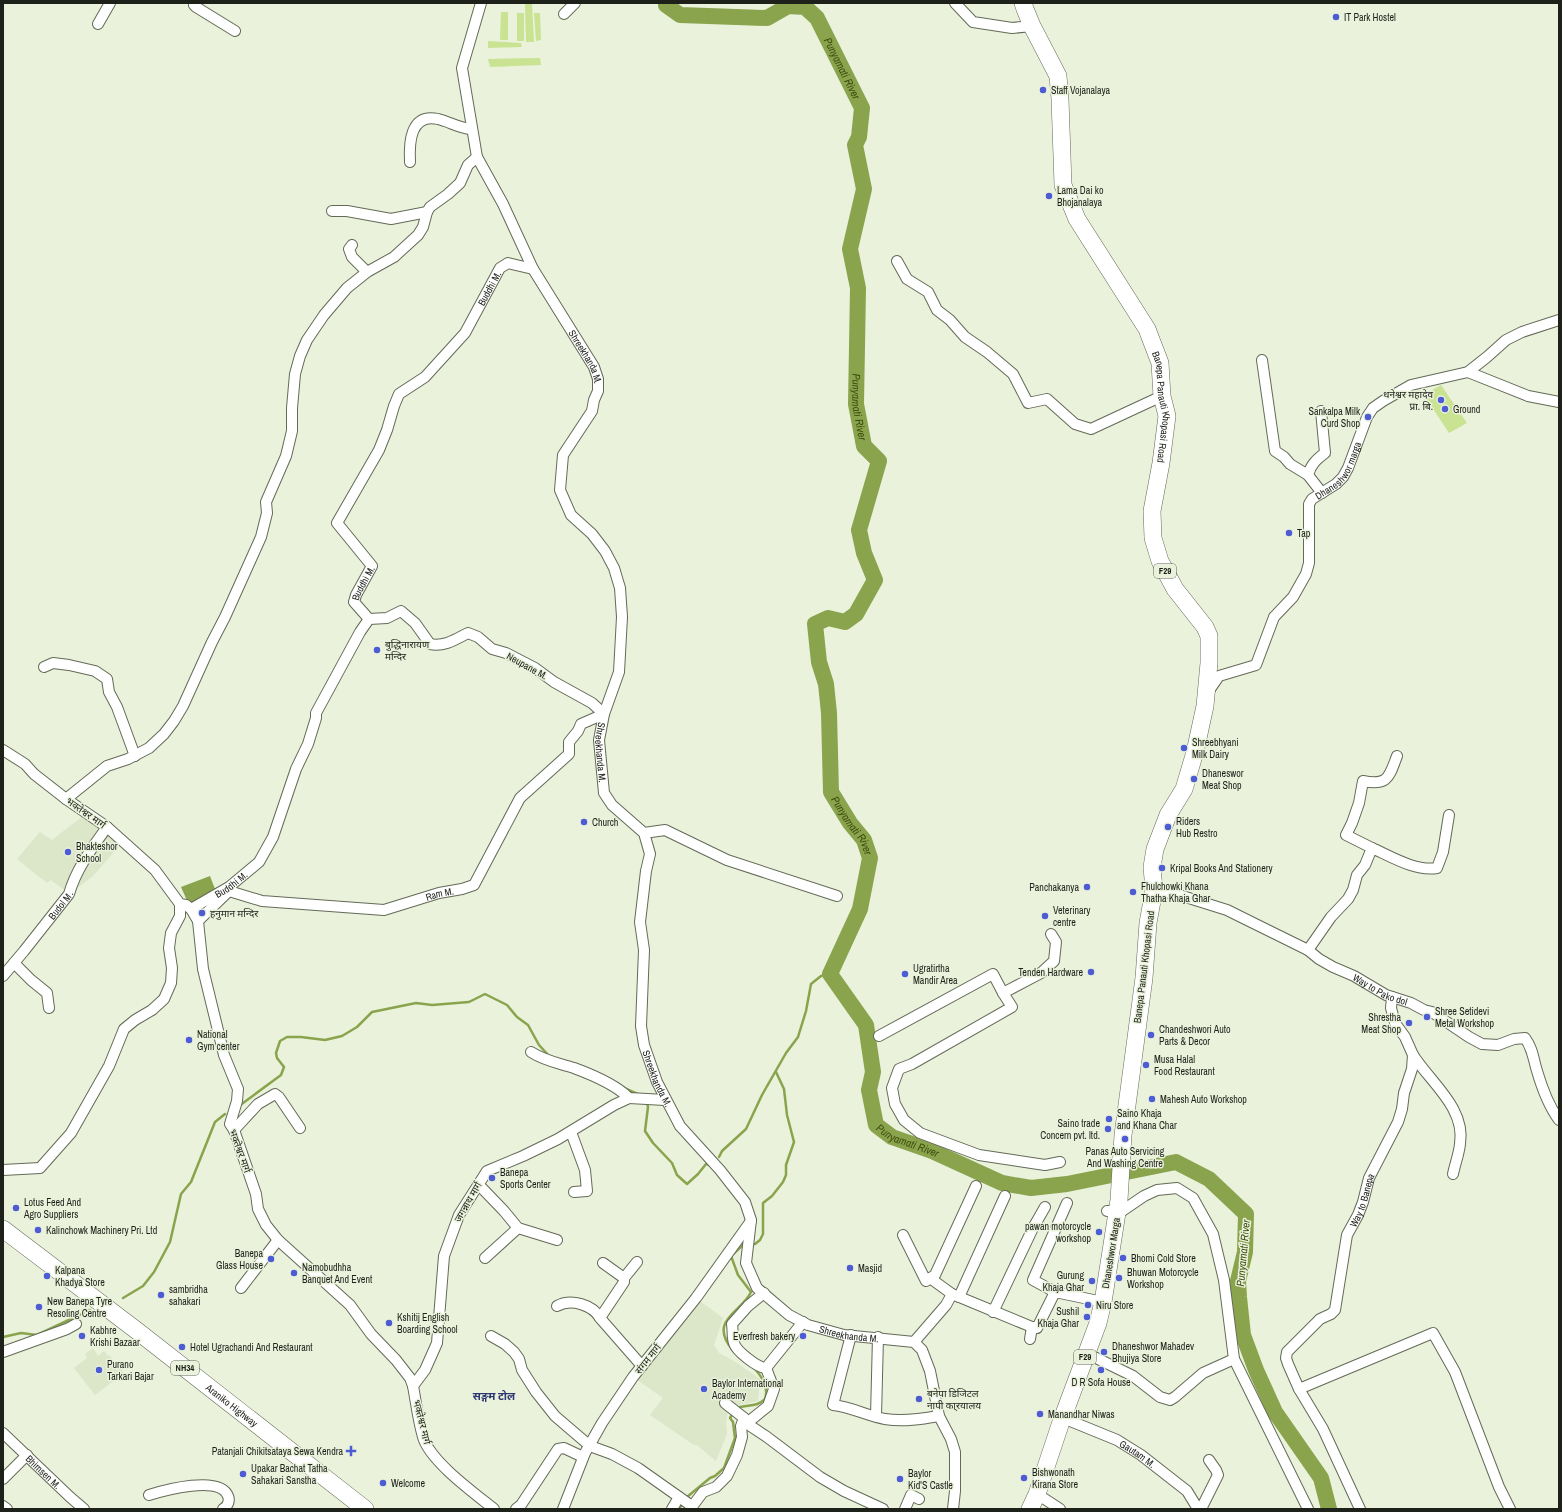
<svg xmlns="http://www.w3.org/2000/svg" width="1562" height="1512" font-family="'Archivo Narrow','Noto Sans Devanagari',sans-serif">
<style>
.built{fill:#dce6c9}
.green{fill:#c9e392}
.water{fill:#8aa44d}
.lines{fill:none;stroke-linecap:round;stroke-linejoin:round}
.stream{stroke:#8aa44d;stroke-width:2.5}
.river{stroke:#8aa44d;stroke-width:16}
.minor-casing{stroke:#636a57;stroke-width:12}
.primary-casing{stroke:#636a57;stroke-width:18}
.trunk-casing{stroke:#636a57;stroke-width:18}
.minor{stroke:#fff;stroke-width:10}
.primary{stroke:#fff;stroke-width:17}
.trunk{stroke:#fff;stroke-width:17}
.poi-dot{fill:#4d5cd2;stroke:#eaf2dc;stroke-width:1.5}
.labels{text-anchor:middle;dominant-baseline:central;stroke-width:3;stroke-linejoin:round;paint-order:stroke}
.shield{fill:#eaf2dc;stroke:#5b6054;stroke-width:1}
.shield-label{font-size:9px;font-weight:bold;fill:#1e2119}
.poi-label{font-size:10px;fill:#1e2119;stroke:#eaf2dc;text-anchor:start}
.street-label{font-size:10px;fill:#1e2119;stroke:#eaf2dc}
.water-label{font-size:11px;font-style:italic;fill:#3e4e0e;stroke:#eaf2dc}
.neighbourhood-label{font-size:11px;font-weight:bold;fill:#2d3771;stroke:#eaf2dc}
</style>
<rect width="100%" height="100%" fill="#eaf2dc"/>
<g class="built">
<path d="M83,816L104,830L119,846L93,876L80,886L67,892L51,880L47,883L17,859L40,832L52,840Z"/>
<path d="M696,1298L723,1318L714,1345L719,1353L734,1361L760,1379L758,1401L739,1405L728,1411L726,1422L727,1434L716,1461L697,1445H694L650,1415L663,1398L633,1377Z"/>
<path d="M93,1348L98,1356L104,1351L108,1356L109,1355L124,1373L95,1395L74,1368L87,1358L85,1354Z"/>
</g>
<g class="green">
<path d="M525,3H532L534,42H526Z"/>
<path d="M501,12H508V40H500Z"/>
<rect x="517" y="13" width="7" height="28"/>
<path d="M534,13H540L541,40L536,41Z"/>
<path d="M488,41L521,43L522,47L488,48Z"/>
<path d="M540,58L541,65L490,67L488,59Z"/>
<path d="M1441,385L1467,423L1449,433L1424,395Z"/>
</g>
<path class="water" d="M210,876L215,889L214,895L189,905L181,887Z"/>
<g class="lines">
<g class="stream">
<path d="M624,1088L640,1095"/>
<path d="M647,1102L648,1107L645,1131L653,1143L672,1163L677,1175L687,1184L698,1174L706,1164L710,1165"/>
<path d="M239,1106L281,1075L284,1067L277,1058L276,1053L280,1041L287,1037H301L325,1040L342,1036L357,1027L372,1012L416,1003L432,1005L469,1002L485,994L507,1005L517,1017L528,1025L539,1045L550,1057"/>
<path d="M719,1157L722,1151L746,1129L762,1095L786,1053L798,1037L806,1011L811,984L821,976L830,974"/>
<path d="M755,1244L760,1240L763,1234V1203L772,1196L783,1182L786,1175V1165L794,1142L787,1115L784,1089L776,1072"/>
<path d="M123,1298L143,1286L154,1272L170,1242L181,1194L191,1182L215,1122L225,1114"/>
<path d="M3,1337L21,1333L37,1335L90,1310"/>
<path d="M732,1349C708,1320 742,1312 751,1292L738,1275L731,1256L744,1244"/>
<path d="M737,1408C747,1404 756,1408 765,1399C769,1388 763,1378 755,1369"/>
<path d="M687,1497L710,1478L715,1476L724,1468L735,1438L733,1422L730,1418L734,1412"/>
<path d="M678,1509L682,1505"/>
</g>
<path class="river" id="s1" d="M666,3V5L680,15L767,18L788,6L805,7L817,18L862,108L859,137L855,145L864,189L850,249L858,288L856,404L864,446L879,461L859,530L864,553L875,580L856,614L845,622L828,618L815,624L819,662L826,684L829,713L831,792L850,823L864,840L870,858L860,909L830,974L866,1025L873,1072L869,1090L876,1125L892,1137L932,1151L1002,1183L1031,1188L1067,1184L1176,1162L1209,1179L1246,1214L1245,1252L1238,1281L1239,1297L1243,1335L1256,1370L1275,1412L1321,1478L1329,1509"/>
<defs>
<g id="minor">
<path d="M195,3L194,5L196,7L235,31"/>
<path id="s2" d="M481,3L462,68L477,157L503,204L533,269L594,367L598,379V391L594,400L592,411L563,455L560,490L571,515L592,534L605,551L614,568L620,588L622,617L619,672L604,714L599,740L604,793L612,805L644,833L650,854L646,871L640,922L644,950L641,1026L644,1045L657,1082L680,1126L720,1170L745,1202L751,1220L746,1263L757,1288L789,1315L808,1325L844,1335L914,1342L922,1350L930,1371L939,1416L951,1439L955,1452V1491L953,1509"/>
<path d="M955,3L973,22L1012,28L1032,26"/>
<path d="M564,14L575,3"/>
<path d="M98,24L110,3"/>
<path d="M410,162C409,143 410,113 438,119C450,122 459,128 471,129"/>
<path d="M332,211H347L391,219L427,212"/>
<path d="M352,245L349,249L352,257L367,272"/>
<path d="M897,261L907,279L928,292L937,310L950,320L965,337L987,352L1013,374L1028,403L1047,399L1075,424L1091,429L1162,396"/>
<path d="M1262,360L1275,451L1284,457L1290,464L1308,475"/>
<path d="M1468,372L1528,396L1559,402"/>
<path d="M1321,411L1325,453C1317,459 1311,464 1308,475L1322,493"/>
<path d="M44,667L53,663L69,665L95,671L107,679L109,692L117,707L135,756"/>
<path id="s3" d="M1208,692L1219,676L1256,665L1274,617L1293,597L1306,574L1309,563V504L1312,499L1336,484L1343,477L1348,468L1367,417L1373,408L1383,401L1411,385L1468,372L1487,357L1506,340L1522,332L1559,320"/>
<path d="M3,750L25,764L34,774L66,799L107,827L155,870L180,904L186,905L191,909L198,921L203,969L224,1055L238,1089L237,1101L230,1124L234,1130L256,1194L258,1209L266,1225L278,1240L350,1305L371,1334L396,1360L410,1378L413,1386C416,1402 419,1426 424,1440C434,1464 473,1492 494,1509"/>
<path d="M66,799L107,766L128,759L149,748L164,734L174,721L183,706L212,642L225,617L261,537L267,513L266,502L286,456L292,431V408L295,374L300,356L307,340L324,315L347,288L367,272L394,257L418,235L423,227L427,212L430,207L448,194L460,183L468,165L477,157"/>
<path d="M644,833L665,830L727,860L837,896"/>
<path d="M1372,848L1346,835L1352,823L1359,803L1363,781C1388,786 1389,777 1397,756"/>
<path id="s4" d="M1154,890L1176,894L1227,910L1308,950L1319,959L1333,967L1354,976L1386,995L1411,1003L1424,1010L1432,1012L1469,1037L1482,1044L1498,1045L1514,1039L1525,1038C1533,1049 1533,1058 1537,1071C1542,1088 1548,1105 1559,1120"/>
<path id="s5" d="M191,909L229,887L259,862L273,837L296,769L308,744L316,718V713L360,632L369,619L354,602L356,595L372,566L337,523L379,450L387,430L394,406L399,394L425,377L465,333L500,268L508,263L533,269"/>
<path id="s6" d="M198,921L229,891L262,901L384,910L439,893L462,889L474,885L520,798L569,754V742L578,731L581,724L604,714L592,703L554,682L535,668L506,653L492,649L478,637L468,633C456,639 445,647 430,644L415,623L401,611L387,618L369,619"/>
<path d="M1051,934L1056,942L1054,961L1041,973L1003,993L1012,1007L912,1064L899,1069L892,1088L895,1104L904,1120L920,1133L979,1155L1045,1165L1060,1162"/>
<path d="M1308,950L1331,917L1348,899L1353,890L1357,875L1365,865L1372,848C1390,856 1416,872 1437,868L1443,852L1449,815"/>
<path d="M14,963L31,980L47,993L49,1008"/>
<path id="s7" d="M3,976L24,951L69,894C76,869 92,848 107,827"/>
<path d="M879,1036L993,974L1003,993"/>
<path d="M531,1052C545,1061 558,1063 574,1068C593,1075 615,1084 629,1098L665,1100"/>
<path d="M1413,1055C1430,1082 1466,1108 1460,1144C1459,1154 1455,1164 1453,1174"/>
<path d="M234,1130L258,1104L275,1094L279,1097L300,1128"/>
<path d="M571,1132L585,1170L587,1191L574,1192"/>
<path d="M3,1170L40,1168L71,1133L109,1066L124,1029L135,1020L152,1010L164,999L171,983L172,968L169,948L171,933L180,916V904"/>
<path d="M478,1184L504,1211L518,1228L557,1240"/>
<path d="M1107,1211H1122L1144,1196L1157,1190L1177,1188L1193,1198L1213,1234L1224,1280L1234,1359L1308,1509"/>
<path d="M903,1235L926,1281L935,1275L976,1186"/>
<path d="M485,1258L518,1228"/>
<path d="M603,1263L624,1278L637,1262"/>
<path d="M624,1278V1282L600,1318L642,1366"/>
<path d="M930,1278L952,1294"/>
<path d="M241,1288L278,1240"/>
<path d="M1055,1292L1033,1280L1067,1203"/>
<path d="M764,1293L748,1306L732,1324C733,1330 732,1337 734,1343C736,1351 758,1368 766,1368"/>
<path d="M959,1297L1005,1196"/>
<path d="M557,1306C571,1298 593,1305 600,1318"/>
<path d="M993,1312L1033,1228L1045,1207"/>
<path d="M1032,1327L1037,1328L1055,1292L1103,1302"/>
<path d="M851,1335L833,1405C852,1407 867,1416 885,1419C903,1422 922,1419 939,1416"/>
<path d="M491,1336L505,1344L514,1352L519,1359L522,1370L536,1392L555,1416L590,1446L612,1454L638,1468L689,1504L691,1508"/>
<path d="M914,1342L946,1305L952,1294L1032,1327L1030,1339"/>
<path d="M3,1352L67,1329L76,1324"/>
<path d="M1086,1353L1133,1376L1160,1397L1170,1400L1175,1397L1203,1373L1234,1359"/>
<path d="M766,1368L803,1322"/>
<path d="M413,1386L425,1370L437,1343L444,1256L459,1215L487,1171L523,1156L558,1139L614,1105L629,1098"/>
<path d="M1299,1389L1433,1333L1455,1372L1499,1487L1510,1509"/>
<path d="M725,1403L744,1418L749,1425L767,1437L820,1477L844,1491L883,1509"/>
<path d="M876,1416L878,1337"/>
<path id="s8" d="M1063,1418L1117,1440L1141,1455L1187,1491L1198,1509"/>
<path d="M747,1423L768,1406L774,1389L766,1368"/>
<path id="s9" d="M3,1433L70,1497L84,1509"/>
<path d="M3,1479L27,1455"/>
<path d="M1037,1494L1060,1509"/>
<path d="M149,1495C165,1490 220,1475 228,1496C230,1501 228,1506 223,1509"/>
<path d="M3,1506L7,1509"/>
<path d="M516,1509L521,1505L558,1449L564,1448L583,1457"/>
<path d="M563,1509L585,1453L602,1423L633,1377L696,1298L751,1221"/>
<path d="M672,1509L679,1497"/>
<path d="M692,1509L691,1508L703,1492L716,1487L727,1476L737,1455L742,1437L741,1426L744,1418"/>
<path d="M905,1509L911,1495L919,1499"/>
<path d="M1201,1509L1218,1475L1216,1470L1209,1460"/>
<path id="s10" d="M1360,1509L1323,1429L1299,1389L1288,1364L1286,1358L1287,1352L1320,1319L1331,1314L1335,1310L1347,1235L1358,1215L1363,1202L1369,1178L1398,1122L1402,1109L1404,1093L1412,1069L1413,1055L1405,1037L1395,1023L1391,1008L1392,997"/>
</g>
<g id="primary">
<path id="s11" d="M1023,3L1025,9L1032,26L1058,76L1060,99L1063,185L1077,219L1147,329L1160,363L1162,396L1167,416L1161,463L1152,511L1153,538L1160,561L1175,589L1205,627L1209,636V663L1205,706L1195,752L1184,789L1168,815L1155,849L1152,867L1154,890L1148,923L1144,978L1123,1135L1119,1200L1103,1302L1098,1323L1061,1422L1037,1494L1030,1509"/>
</g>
<g id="trunk">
<path id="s12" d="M3,1229L136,1330L365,1509"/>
</g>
</defs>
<use href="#minor" class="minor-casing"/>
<use href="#primary" class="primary-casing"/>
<use href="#trunk" class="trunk-casing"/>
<use href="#minor" class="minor"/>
<use href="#primary" class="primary"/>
<use href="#trunk" class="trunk"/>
</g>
<g class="poi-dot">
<circle cx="1336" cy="17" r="4"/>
<circle cx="1043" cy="90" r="4"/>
<circle cx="1049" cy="196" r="4"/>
<circle cx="1441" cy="400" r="4"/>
<circle cx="1445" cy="409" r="4"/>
<circle cx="1368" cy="417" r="4"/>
<circle cx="1289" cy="533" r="4"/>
<circle cx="377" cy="650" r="4"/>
<circle cx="1184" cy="748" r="4"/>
<circle cx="1194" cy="779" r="4"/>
<circle cx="584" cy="822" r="4"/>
<circle cx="1168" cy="827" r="4"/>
<circle cx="68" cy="852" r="4"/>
<circle cx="1162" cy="868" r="4"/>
<circle cx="1087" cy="887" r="4"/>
<circle cx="1133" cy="892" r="4"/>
<circle cx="202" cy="913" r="4"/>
<circle cx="1045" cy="916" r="4"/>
<circle cx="1091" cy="972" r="4"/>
<circle cx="905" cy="974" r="4"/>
<circle cx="1427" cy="1017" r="4"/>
<circle cx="1409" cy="1023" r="4"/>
<circle cx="1151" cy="1035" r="4"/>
<circle cx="189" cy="1040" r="4"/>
<circle cx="1146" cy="1065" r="4"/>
<circle cx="1152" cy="1099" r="4"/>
<circle cx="1109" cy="1119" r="4"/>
<circle cx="1108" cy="1129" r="4"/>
<circle cx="1125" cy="1139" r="4"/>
<circle cx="492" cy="1178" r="4"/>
<circle cx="16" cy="1208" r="4"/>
<circle cx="38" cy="1230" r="4"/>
<circle cx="1099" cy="1232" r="4"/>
<circle cx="1123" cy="1258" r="4"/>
<circle cx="271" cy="1259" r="4"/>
<circle cx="850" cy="1268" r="4"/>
<circle cx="294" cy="1273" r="4"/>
<circle cx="47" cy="1276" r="4"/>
<circle cx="1119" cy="1278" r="4"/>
<circle cx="1092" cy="1281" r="4"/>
<circle cx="161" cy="1295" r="4"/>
<circle cx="1088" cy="1305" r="4"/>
<circle cx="39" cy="1307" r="4"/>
<circle cx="1087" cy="1317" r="4"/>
<circle cx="389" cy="1323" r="4"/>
<circle cx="82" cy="1336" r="4"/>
<circle cx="803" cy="1336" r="4"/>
<circle cx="182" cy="1347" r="4"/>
<circle cx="1104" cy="1352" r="4"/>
<circle cx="99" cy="1370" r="4"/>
<circle cx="1101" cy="1370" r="4"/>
<circle cx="704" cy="1389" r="4"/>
<circle cx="919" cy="1399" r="4"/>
<circle cx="1040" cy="1414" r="4"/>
<path d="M349 1445h4v4h4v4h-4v4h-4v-4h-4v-4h4z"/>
<circle cx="243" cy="1474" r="4"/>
<circle cx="1024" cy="1478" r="4"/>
<circle cx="900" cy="1479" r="4"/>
<circle cx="383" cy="1483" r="4"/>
</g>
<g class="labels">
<g class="shield">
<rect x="1154" y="564" width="22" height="14" rx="3"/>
<rect x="1074" y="1350" width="22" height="14" rx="3"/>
<rect x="171" y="1361" width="28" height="14" rx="3"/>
</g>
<g class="shield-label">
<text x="1165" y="571">F29</text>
<text x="1085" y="1357">F29</text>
<text x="185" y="1368">NH34</text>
</g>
<g class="poi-label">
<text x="1344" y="17">IT Park Hostel</text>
<text x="1051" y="90">Staff Vojanalaya</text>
<text x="1057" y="190">Lama Dai ko<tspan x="1057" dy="12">Bhojanalaya</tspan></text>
<text x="1433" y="394" text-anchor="end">धनेश्वर महादेव<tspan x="1433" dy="12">प्रा. बि.</tspan></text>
<text x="1453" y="409">Ground</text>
<text x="1360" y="411" text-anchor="end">Sankalpa Milk<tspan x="1360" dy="12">Curd Shop</tspan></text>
<text x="1297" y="533">Tap</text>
<text x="385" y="644">बुद्धिनारायण<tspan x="385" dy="12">मन्दिर</tspan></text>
<text x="1192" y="742">Shreebhyani<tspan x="1192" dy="12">Milk Dairy</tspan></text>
<text x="1202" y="773">Dhaneswor<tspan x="1202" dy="12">Meat Shop</tspan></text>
<text x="1176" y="821">Riders<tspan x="1176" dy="12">Hub Restro</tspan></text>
<text x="592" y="822">Church</text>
<text x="76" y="846">Bhakteshor<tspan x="76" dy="12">School</tspan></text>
<text x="1170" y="868">Kripal Books And Stationery</text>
<text x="1141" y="886">Fhulchowki Khana<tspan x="1141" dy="12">Thatha Khaja Ghar</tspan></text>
<text x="1079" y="887" text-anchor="end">Panchakanya</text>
<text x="1053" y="910">Veterinary<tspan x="1053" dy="12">centre</tspan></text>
<text x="210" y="913">हनुमान मन्दिर</text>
<text x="913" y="968">Ugratirtha<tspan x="913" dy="12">Mandir Area</tspan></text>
<text x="1083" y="972" text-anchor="end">Tenden Hardware</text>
<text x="1435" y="1011">Shree Setidevi<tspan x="1435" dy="12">Metal Workshop</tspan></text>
<text x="1401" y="1017" text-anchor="end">Shrestha<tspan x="1401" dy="12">Meat Shop</tspan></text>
<text x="1159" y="1029">Chandeshwori Auto<tspan x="1159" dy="12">Parts &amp; Decor</tspan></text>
<text x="197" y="1034">National<tspan x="197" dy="12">Gym center</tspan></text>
<text x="1154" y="1059">Musa Halal<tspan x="1154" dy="12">Food Restaurant</tspan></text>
<text x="1160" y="1099">Mahesh Auto Workshop</text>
<text x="1117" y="1113">Saino Khaja<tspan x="1117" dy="12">and Khana Char</tspan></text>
<text x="1100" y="1123" text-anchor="end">Saino trade<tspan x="1100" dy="12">Concern pvt. ltd.</tspan></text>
<text x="1125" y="1151" text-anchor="middle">Panas Auto Servicing<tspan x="1125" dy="12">And Washing Centre</tspan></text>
<text x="500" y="1172">Banepa<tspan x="500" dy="12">Sports Center</tspan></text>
<text x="24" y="1202">Lotus Feed And<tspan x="24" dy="12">Agro Suppliers</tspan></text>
<text x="1091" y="1226" text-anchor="end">pawan motorcycle<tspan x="1091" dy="12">workshop</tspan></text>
<text x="46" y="1230">Kalinchowk Machinery Pri. Ltd</text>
<text x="263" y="1253" text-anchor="end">Banepa<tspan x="263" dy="12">Glass House</tspan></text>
<text x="1131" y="1258">Bhomi Cold Store</text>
<text x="302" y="1267">Namobudhha<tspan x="302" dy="12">Banquet And Event</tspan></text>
<text x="858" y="1268">Masjid</text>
<text x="55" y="1270">Kalpana<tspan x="55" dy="12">Khadya Store</tspan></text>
<text x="1127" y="1272">Bhuwan Motorcycle<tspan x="1127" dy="12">Workshop</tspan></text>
<text x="1084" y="1275" text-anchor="end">Gurung<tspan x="1084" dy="12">Khaja Ghar</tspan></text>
<text x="169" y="1289">sambridha<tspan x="169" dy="12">sahakari</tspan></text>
<text x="47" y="1301">New Banepa Tyre<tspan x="47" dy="12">Resoling Centre</tspan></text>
<text x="1096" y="1305">Niru Store</text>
<text x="1079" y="1311" text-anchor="end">Sushil<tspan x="1079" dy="12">Khaja Ghar</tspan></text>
<text x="397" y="1317">Kshitij English<tspan x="397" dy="12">Boarding School</tspan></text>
<text x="90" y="1330">Kabhre<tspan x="90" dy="12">Krishi Bazaar</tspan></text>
<text x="795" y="1336" text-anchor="end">Everfresh bakery</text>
<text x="1112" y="1346">Dhaneshwor Mahadev<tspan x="1112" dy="12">Bhujiya Store</tspan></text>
<text x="190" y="1347">Hotel Ugrachandi And Restaurant</text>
<text x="107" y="1364">Purano<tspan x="107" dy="12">Tarkari Bajar</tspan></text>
<text x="1101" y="1382" text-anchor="middle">D R Sofa House</text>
<text x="712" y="1383">Baylor International<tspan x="712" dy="12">Academy</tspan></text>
<text x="927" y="1393">बनेपा डिजिटल<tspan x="927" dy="12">नापी का्रयालय</tspan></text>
<text x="1048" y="1414">Manandhar Niwas</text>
<text x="343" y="1451" text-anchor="end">Patanjali Chikitsataya Sewa Kendra</text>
<text x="251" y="1468">Upakar Bachat Tatha<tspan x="251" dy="12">Sahakari Sanstha</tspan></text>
<text x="1032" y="1472">Bishwonath<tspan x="1032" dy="12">Kirana Store</tspan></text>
<text x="908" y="1473">Baylor<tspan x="908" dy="12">Kid'S Castle</tspan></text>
<text x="391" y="1483">Welcome</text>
</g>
<g class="street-label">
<text stroke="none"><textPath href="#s5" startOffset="755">Buddhi M.</textPath></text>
<text stroke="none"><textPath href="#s2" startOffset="386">Shreekhanda M.</textPath></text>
<text stroke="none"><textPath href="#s11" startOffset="438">Banepa Panauti Khopasi Road</textPath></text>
<text stroke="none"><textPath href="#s3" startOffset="280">Dhaneshwor marga</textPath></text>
<text stroke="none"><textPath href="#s5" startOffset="395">Buddhi M.</textPath></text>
<text transform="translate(527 666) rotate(29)">Neupane M.</text>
<text stroke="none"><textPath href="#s2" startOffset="817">Shreekhanda M.</textPath></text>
<text transform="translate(86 813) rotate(35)">भक्तेश्वर मार्ग</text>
<text stroke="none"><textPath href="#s5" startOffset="47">Buddhi M.</textPath></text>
<text stroke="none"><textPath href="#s6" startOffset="258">Ram M.</textPath></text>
<text stroke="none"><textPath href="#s7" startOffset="91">Budol M.</textPath></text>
<text transform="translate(1144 967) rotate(-83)">Banepa Panauti Khopasi Road</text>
<text stroke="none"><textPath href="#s4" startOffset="249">Way to Pako dol</textPath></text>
<text stroke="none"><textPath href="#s2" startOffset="1165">Shreekhanda M.</textPath></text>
<text transform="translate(240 1151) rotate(70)">भक्तेश्वर मार्ग</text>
<text stroke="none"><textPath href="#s10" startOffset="353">Way to Banepa</textPath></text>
<text transform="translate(468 1202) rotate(-60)">जगन्नाथ मार्ग</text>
<text transform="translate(1111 1253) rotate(-81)">Dhaneshwor Marga</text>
<text stroke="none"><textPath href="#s2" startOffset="1513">Shreekhanda M.</textPath></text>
<text transform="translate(648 1359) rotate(-52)">संगम मार्ग</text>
<text stroke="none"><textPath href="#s12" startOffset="289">Araniko Highway</textPath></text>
<text transform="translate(422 1422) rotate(76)">भक्तेश्वर मार्ग</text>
<text stroke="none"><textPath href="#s8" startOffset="83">Gautam M.</textPath></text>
<text stroke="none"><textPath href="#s9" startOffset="56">Bhimsen M.</textPath></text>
</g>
<g class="water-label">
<text stroke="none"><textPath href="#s1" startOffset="220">Punyamati River</textPath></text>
<text stroke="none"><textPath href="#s1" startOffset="568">Punyamati River</textPath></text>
<text stroke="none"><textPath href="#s1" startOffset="1047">Punyamati River</textPath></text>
<text stroke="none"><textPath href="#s1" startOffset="1408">Punyamati River</textPath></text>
<text transform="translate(1243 1253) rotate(-85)">Punyamati River</text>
</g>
<g class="neighbourhood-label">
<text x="494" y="1396">सङ्गम टोल</text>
</g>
</g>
<rect width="1562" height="1512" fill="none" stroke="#1e2119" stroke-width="8"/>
</svg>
